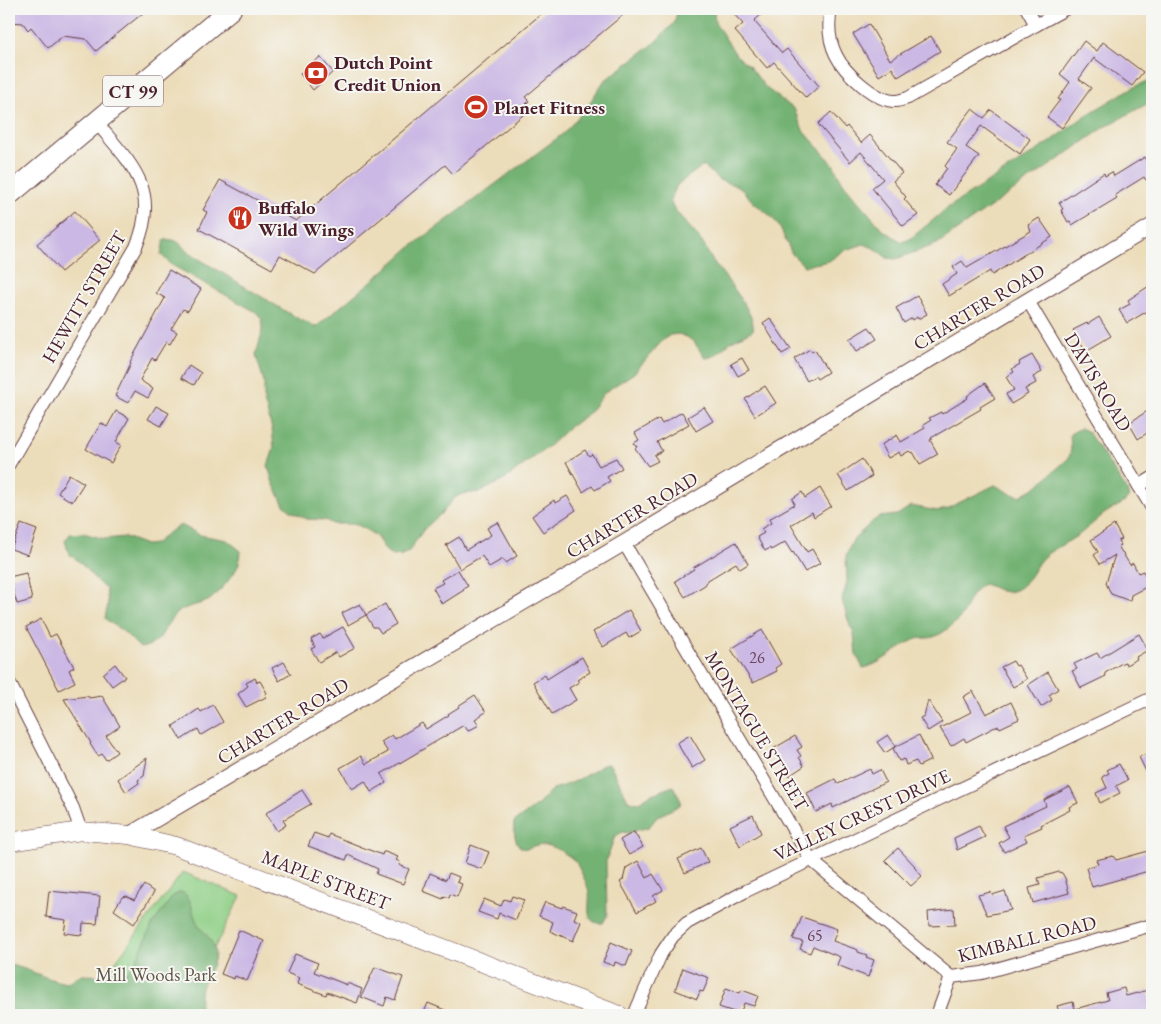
<svg xmlns="http://www.w3.org/2000/svg" width="1161" height="1024" font-family="'EB Garamond',serif">
<style>
.green{fill:#8fcf86;stroke:#6c7758}
.forest{fill:#73b273;stroke:#5e684f}
.building{fill:#cbb8e4}
.lines{fill:none;stroke-linecap:round;stroke-linejoin:round}
.minor-casing{stroke:#623c40;stroke-width:14}
.tertiary-casing{stroke:#623c40;stroke-width:17}
.secondary-casing{stroke:#623c40;stroke-width:19}
.primary-casing{stroke:#623c40;stroke-width:22}
.minor{stroke:#fff;stroke-width:12}
.tertiary{stroke:#fff;stroke-width:15}
.secondary{stroke:#fff;stroke-width:18}
.primary{stroke:#fff;stroke-width:20}
.labels{text-anchor:middle;dominant-baseline:central;stroke-width:4;stroke-linejoin:round;paint-order:stroke}
.number-label{font-size:16px;fill:#6a4559}
.shield{fill:#f6f6f2;stroke:#7e6067;stroke-width:1}
.shield-label{font-size:18px;font-weight:bold;fill:#4a1f2b}
.poi-label{font-size:19px;font-weight:bold;fill:#4a1f2b;stroke:#f6f6f2;text-anchor:start}
.street-label{font-size:19px;fill:#4a1f2b;stroke:#f6f6f2}
.park-label{font-size:19px;fill:#5f5446;stroke:#f6f6f2}
</style>
<rect width="100%" height="100%" fill="#f6f6f2"/>
<filter id="ink" filterUnits="userSpaceOnUse"><feTurbulence type="fractalNoise" baseFrequency=".02" numOctaves="2"/><feDisplacementMap in="SourceGraphic" scale="10" xChannelSelector="R" yChannelSelector="G"/><feConvolveMatrix kernelMatrix="1 2 1 2 8 2 1 2 1" color-interpolation-filters="sRGB"/></filter>
<filter id="wash" filterUnits="userSpaceOnUse"><feTurbulence type="fractalNoise" baseFrequency=".0096" numOctaves="4" result="noise"/><feDisplacementMap in="SourceGraphic" scale="20" xChannelSelector="R" yChannelSelector="G"/><feGaussianBlur stdDeviation="1.12" result="paint"/><feColorMatrix in="noise" values="0 0 0 0 0 0 0 0 0 0 0 0 0 0 0 0 0 1.4 0 .05"/><feComposite in="paint" operator="in"/></filter>
<g filter="url(#wash)">
<rect width="100%" height="100%" fill="#ecddba"/>
<path class="green" d="M183,872L241,896L180,1015H75Z"/>
<g class="forest">
<path d="M678,9H717L714,14L715,22L736,55L750,67L766,88L794,109L803,130L833,164L843,183L857,200L883,230L902,242L910,239L949,207L1049,143L1085,116L1130,89L1152,79V101L1105,127L937,244L896,259L887,258L876,249L864,244L843,251L829,261L804,266L792,254L780,228L772,217L753,202L740,187L719,180L705,167H701L677,185L670,201C678,217 691,227 701,241C705,246 707,252 711,258C720,272 757,313 753,330C746,334 738,337 732,341C723,347 716,358 705,358L694,342L687,337L679,334L670,335L663,340L634,373L605,392L589,413L568,428L549,446L504,480L480,492L462,494L454,498L443,512L424,529L409,551L402,555L393,556L386,551L376,536L360,526L351,524H333L325,520L307,519L291,511L284,505L273,483L268,466L274,448L272,429L264,401V382L256,355L263,328L262,319L256,312L170,264L161,254L164,240C175,238 181,243 186,251L295,317L316,327L386,269L408,249L564,133L586,108L604,81L651,46L674,23Z"/>
<path d="M1081,428L1088,432L1127,490L1129,497C1124,505 1112,508 1104,514C1095,521 1087,529 1077,536C1068,542 1057,547 1047,554C1034,563 1031,583 1015,590C1002,596 995,586 983,584C965,597 969,610 956,622C950,627 941,635 933,637C927,639 920,637 914,640C898,647 879,666 863,668L856,654L854,633L850,626L842,600L847,582L846,556L853,540L873,521L879,517L897,515L911,506L938,511L946,509L995,485L1011,494L1020,496L1036,487L1069,458L1071,449L1070,434Z"/>
<path d="M181,525L200,535L227,540L241,551C241,568 230,579 219,591C216,594 212,599 208,601C196,606 182,606 173,617C161,631 163,644 140,648L124,632L108,621L105,618L108,604L106,589C92,579 84,563 69,554L65,541L70,534L83,533L105,539L125,537L146,545L155,544L169,532Z"/>
<path d="M607,764L611,766L628,800L637,803L652,794L673,786L681,801L680,805L657,817L649,827L627,833L623,832L615,836L606,861L607,916L603,923C582,925 591,903 589,892C587,882 580,871 576,862C568,854 548,842 537,845C532,846 527,850 522,848C515,845 513,829 514,822L539,804L551,790L576,781L603,765Z"/>
<path d="M181,892C191,895 192,909 195,918C199,930 211,936 214,948C218,964 206,973 201,988C199,997 200,1006 200,1015L9,1014V965C29,968 46,980 67,983L80,975L115,976L128,971L136,961L152,925L173,896Z"/>
</g>
<g id="blocks">
<g class="building">
<path d="M9,9H148L96,51L86,39L63,36L48,48L31,27L28,30L23,23L9,22Z"/>
<path d="M547,9H630L525,97L529,101L526,104L530,109L453,174L445,165L315,274L280,255L272,269L199,229L207,212L203,210L220,180L296,221Z"/>
<path d="M729,9H768L754,21L782,53L787,49L819,86L806,98L774,62L767,68L735,31L743,24Z"/>
<path d="M869,24L890,60L931,36L940,51L898,77L892,68L879,76L853,34Z"/>
<path d="M1084,41L1097,51L1103,42L1143,72L1132,86L1094,58L1079,79L1091,88L1062,128L1047,117L1060,100L1058,99L1070,82L1060,74Z"/>
<path d="M320,57L333,72L313,90L300,74Z"/>
<path d="M972,109L984,118L991,110L1030,139L1020,154L981,126L966,147L979,156L949,195L935,185L947,168L945,166L957,149L947,142Z"/>
<path d="M831,112L845,128L847,126L861,143L870,135L902,173L893,181L906,197L904,199L918,215L903,226L872,188L883,179L861,152L850,162L818,124Z"/>
<path d="M1145,157L1148,162L1152,159V176L1146,180L1144,177L1115,195L1117,198L1072,225L1070,221L1068,222L1061,210L1063,209L1059,203L1104,173L1105,176L1112,172L1114,176Z"/>
<path d="M75,211L100,240L61,272L37,244Z"/>
<path d="M1039,218L1052,237L992,275L990,271L949,296L942,284L957,274L953,267L962,261L967,268L1031,231L1028,225Z"/>
<path d="M169,270L201,289L188,311L183,309L171,329L177,332L170,344L166,342L155,360L152,358L140,380L153,389L148,398L135,391L128,403L115,396L131,363L130,362L165,298L156,293Z"/>
<path d="M1152,284V310L1151,309L1127,323L1119,310L1130,304L1128,300Z"/>
<path d="M917,296L927,314L918,319L917,317L913,320L912,318L904,323L896,308Z"/>
<path d="M1099,317L1111,336L1086,351L1073,330L1087,323L1088,324Z"/>
<path d="M770,318L791,349L782,354L763,323Z"/>
<path d="M869,327L877,339L857,351L849,339Z"/>
<path d="M810,349L812,352L815,350L828,372L817,379L815,376L807,381L794,359Z"/>
<path d="M1032,355L1042,372L1033,377L1036,383L1025,389L1028,394L1011,404L1006,394L1014,390L1006,377L1014,372L1012,369L1020,364L1019,362Z"/>
<path d="M742,358L749,370L738,376L731,364Z"/>
<path d="M189,365L201,373L194,385L181,378Z"/>
<path d="M985,383L995,398L980,407L981,409L931,438L932,439L930,440L938,454L920,464L913,452L911,453L909,451L901,456L899,452L888,458L881,445L897,435L901,442L925,428L923,425L931,420L929,418L941,412L942,414L968,398L967,396Z"/>
<path d="M765,386L776,403L755,416L745,399Z"/>
<path d="M156,406L169,413L161,426L148,419Z"/>
<path d="M704,407L713,421L696,431L688,417Z"/>
<path d="M1152,408V435L1150,431L1138,439L1129,423Z"/>
<path d="M116,411L129,418L116,442L121,445L111,463L86,449L101,423L107,427Z"/>
<path d="M682,412L689,424L657,442L662,451L654,455L658,461L648,466L635,448L637,447L634,443L639,440L635,433L659,419L662,424Z"/>
<path d="M585,450L589,456L592,454L599,466L616,458L622,468L607,477L610,481L595,490L592,486L583,492L566,462Z"/>
<path d="M862,459L872,476L848,491L838,475Z"/>
<path d="M69,474L84,483L72,502L58,493Z"/>
<path d="M820,488L831,506L814,517L812,512L791,525L807,552L812,549L820,563L805,572L793,552L792,553L785,542L771,550L770,548L765,551L757,537L764,533L761,529L771,523L769,519L795,504L792,499L802,492L805,498Z"/>
<path d="M567,496L576,510L543,532L532,516L554,500L555,503Z"/>
<path d="M498,522L517,556L506,563L503,559L489,567L482,556L460,569L446,545L459,537L466,550L491,535L487,528Z"/>
<path d="M21,524L37,530L28,555L11,549Z"/>
<path d="M1114,525L1122,539L1118,541L1121,545L1118,546L1130,565L1133,563L1138,573L1143,571L1150,585L1131,595L1130,601L1111,594L1106,583L1115,555L1100,564L1094,555L1098,552L1091,540Z"/>
<path d="M736,542L748,564L740,569L736,563L708,580L705,585L685,597L675,581L694,569L693,568Z"/>
<path d="M458,570L468,586L463,589L464,590L442,604L433,588L443,583L441,580Z"/>
<path d="M26,573L32,600L17,604L9,577Z"/>
<path d="M360,604L366,615L348,625L342,613Z"/>
<path d="M385,604L396,624L381,633L377,627H373L366,615Z"/>
<path d="M629,610L641,631L629,638L626,633L603,647L593,632Z"/>
<path d="M41,619L50,637L56,634L74,667L69,670L75,682L59,690L26,627Z"/>
<path d="M343,627L355,648L339,657L336,652L319,662L311,649L315,647L311,639L320,634L323,638Z"/>
<path d="M762,630L781,664L775,668L777,671L753,683L731,649Z"/>
<path d="M1139,634L1148,650L1136,657L1137,659L1126,665L1125,662L1122,663L1105,673L1106,676L1081,688L1072,671L1077,669L1074,664L1097,653L1100,658Z"/>
<path d="M582,657L590,672L577,680L579,682L569,688L576,700L552,714L533,682L545,675L547,679Z"/>
<path d="M1013,661L1016,666L1018,665L1027,679L1013,687L1001,667Z"/>
<path d="M284,662L291,674L279,681L272,668Z"/>
<path d="M115,664L125,677L112,686L103,674Z"/>
<path d="M1048,672L1058,689L1049,695L1052,700L1041,707L1028,685Z"/>
<path d="M255,678L257,682L260,681L267,693L265,694L266,697L246,707L238,694L248,686L246,683Z"/>
<path d="M973,691L986,714L1011,702L1019,719L1000,728L999,726L993,728L966,742L964,738L951,746L940,728L971,712L963,697Z"/>
<path d="M475,695L486,712L475,719L479,725L468,731L464,725L381,774L386,783L371,792L365,781L352,789L340,768L361,756L366,764L388,752L381,742L392,735L395,739L422,723L426,729L449,715L448,714L459,707L458,706Z"/>
<path d="M88,696L89,698L102,696L120,726L106,736L117,752L106,760L102,754L98,756L90,744L91,743L64,699Z"/>
<path d="M928,700L942,722L928,731L920,718L924,716Z"/>
<path d="M213,705L223,722L201,735L198,729L181,740L173,726L199,709L201,712Z"/>
<path d="M690,735L705,760L692,768L677,743Z"/>
<path d="M888,735L896,746L885,753L877,742Z"/>
<path d="M919,735L931,760L919,766L916,761L906,765L904,759L899,761L893,748Z"/>
<path d="M795,736L802,747L797,750L801,756L799,757L804,766L789,776L773,749Z"/>
<path d="M1152,751V784L1139,757Z"/>
<path d="M147,758L144,776L138,780L139,783L126,792L118,779Z"/>
<path d="M1119,764L1128,780L1116,786L1120,793L1100,803L1096,793L1107,788L1102,777L1109,773L1107,770Z"/>
<path d="M870,769L872,774L880,770L886,782L833,808L832,804L816,812L807,793L835,779L838,784Z"/>
<path d="M1070,787L1078,803L1069,807L1070,810L1041,825L1042,827L1024,835L1027,841L1004,852L999,843L1009,837L1003,826L1046,806L1044,800Z"/>
<path d="M302,790L311,804L283,820L286,825L277,831L266,813Z"/>
<path d="M753,815L761,833L740,846L730,826Z"/>
<path d="M979,826L985,837L957,850L954,838Z"/>
<path d="M634,832L643,847L629,855L620,840Z"/>
<path d="M314,833L328,838L329,834L382,855L383,852H385L398,857L396,860L400,862L399,865L409,869L403,884L376,874L378,869L348,855L346,860L308,846Z"/>
<path d="M471,845L489,852L482,869L465,863Z"/>
<path d="M701,848L708,862L685,873L678,859Z"/>
<path d="M898,848L915,866L914,867L922,876L911,886L885,860Z"/>
<path d="M1152,850V870L1092,887L1086,868L1098,864L1096,860L1113,856L1116,860Z"/>
<path d="M638,861L647,878L653,874L663,890L653,896L656,901L637,912L620,882L623,880L626,868Z"/>
<path d="M1059,872L1062,873L1065,878L1069,893L1033,903L1029,888L1040,885L1038,878Z"/>
<path d="M430,873L446,880L449,873L459,877L457,882L462,884L457,897L450,894L449,898L444,896L443,899L423,891Z"/>
<path d="M144,885L154,892L134,924L114,910L122,897L127,896L134,900Z"/>
<path d="M49,891L100,896L97,924L83,923L82,935L64,933L66,920L46,917Z"/>
<path d="M1005,891L1011,910L987,915L978,895L991,892L992,895Z"/>
<path d="M512,896L524,900L516,920L499,913L497,919L478,912L484,899L501,906L504,899L510,901Z"/>
<path d="M545,902L562,908L563,906L577,911L574,919L581,922L573,941L550,931L553,922L539,916Z"/>
<path d="M954,909L955,925L929,926L928,912Z"/>
<path d="M802,917L837,929L833,941L858,950V952L867,955L866,957L874,960L868,977L837,965L840,957L813,946L810,953L800,949L803,942L793,939Z"/>
<path d="M239,930L264,941L247,981L235,976L234,979L221,974Z"/>
<path d="M611,942L632,951L626,966L615,962L614,966L603,962Z"/>
<path d="M295,954L318,963L314,972L347,985V983L362,989L357,1003L327,992L326,995L297,984L299,978L287,973Z"/>
<path d="M375,967L403,977L395,1000L387,997L384,1006L361,997Z"/>
<path d="M683,968L709,978L703,992L700,991L697,999L675,990Z"/>
<path d="M726,988L740,993L742,990L758,996L754,1006L744,1003L740,1014L719,1007Z"/>
<path d="M1124,988L1126,996L1148,990L1152,1006V1015H1142L1141,1011L1126,1015H1060L1057,1006L1073,1002L1075,1009L1108,1000L1106,993Z"/>
<path d="M428,1003L457,1015H423Z"/>
</g>
</g>
</g>
<g filter="url(#ink)">
<use href="#blocks" fill-opacity="0" stroke="#623c40" stroke-width="1"/>
<g class="lines">
<defs>
<g id="minor">
<path d="M831,9C828,24 829,41 836,55C844,72 876,102 896,101C900,101 904,99 908,98L1036,25L1027,9"/>
<path d="M1036,25L1065,9"/>
<path d="M1028,301L1152,508"/>
<path d="M9,464L136,247C161,189 131,164 96,122"/>
<path d="M1139,486L1152,478"/>
<path d="M624,543L811,860L951,977"/>
<path d="M9,682L73,808L81,831"/>
<path d="M951,977L982,973L1152,925"/>
<path d="M634,1015L661,954L673,936L687,923L746,891L811,860L1152,698"/>
<path d="M937,1015L951,977"/>
</g>
<path id="tertiary" d="M129,835L624,543L1152,226"/>
<path id="secondary" d="M9,842L81,831L129,835L176,846L619,1015"/>
<path id="primary" d="M9,195L231,9"/>
</defs>
<use href="#minor" class="minor-casing"/>
<use href="#tertiary" class="tertiary-casing"/>
<use href="#secondary" class="secondary-casing"/>
<use href="#primary" class="primary-casing"/>
<use href="#minor" class="minor"/>
<use href="#tertiary" class="tertiary"/>
<use href="#secondary" class="secondary"/>
<use href="#primary" class="primary"/>
</g>
</g>
<defs>
<symbol id="bank-disc" viewBox="-11 -11 22 22"><circle r="9.5" fill="#c8321e" stroke="#f6f6f2"/><path d="M-6-4H6V4H-6ZM0-2.3a2.3 2.3 0 1 0 0 4.6a2.3 2.3 0 1 0 0-4.6Z" fill="#fff"/></symbol>
<symbol id="stadium-disc" viewBox="-11 -11 22 22"><circle r="9.5" fill="#c8321e" stroke="#f6f6f2"/><path d="M0-5a6.5 5 0 1 0 0 10a6.5 5 0 1 0 0-10ZM-3.5-1.8h7v3.6h-7Z" fill="#fff"/></symbol>
<symbol id="restaurant-disc" viewBox="-11 -11 22 22"><circle r="9.5" fill="#c8321e" stroke="#f6f6f2"/><path d="M-5-6h1v4h1v-4h1v4h1v-4h1v5L-1.5 .5V6h-2V.5L-5-1ZM5-6V6H3V1.5H1.5Q1.5-4 5-6Z" fill="#fff"/></symbol>
</defs>
<g fill-rule="evenodd">
<use href="#bank-disc" x="302" y="59" width="28" height="28"/>
<use href="#stadium-disc" x="462" y="93" width="28" height="28"/>
<use href="#restaurant-disc" x="226" y="204" width="28" height="28"/>
</g>
<g class="labels">
<g class="number-label">
<text x="757" y="657">26</text>
<text x="815" y="935">65</text>
</g>
<rect class="shield" x="103" y="75.5" width="60" height="31" rx="4"/>
<g class="shield-label">
<text x="133" y="91">CT 99</text>
</g>
<g class="poi-label">
<text x="334" y="62">Dutch Point<tspan x="334" dy="22">Credit Union</tspan></text>
<text x="494" y="107">Planet Fitness</text>
<text x="258" y="207">Buffalo<tspan x="258" dy="22">Wild Wings</tspan></text>
</g>
<g class="street-label">
<text transform="translate(84 297) rotate(-60)">HEWITT STREET</text>
<text transform="translate(979 307) rotate(-31)">CHARTER ROAD</text>
<text transform="translate(1098 382) rotate(59)">DAVIS ROAD</text>
<text transform="translate(632 515) rotate(-31)">CHARTER ROAD</text>
<text transform="translate(283 721) rotate(-31)">CHARTER ROAD</text>
<text transform="translate(757 731) rotate(59)">MONTAGUE STREET</text>
<text transform="translate(862 815) rotate(-25)">VALLEY CREST DRIVE</text>
<text transform="translate(326 880) rotate(21)">MAPLE STREET</text>
<text transform="translate(1027 939) rotate(-14)">KIMBALL ROAD</text>
</g>
<g class="park-label">
<text x="156" y="974">Mill Woods Park</text>
</g>
</g>
<rect width="1161" height="1024" fill="none" stroke="#f6f6f2" stroke-width="30"/>
</svg>
